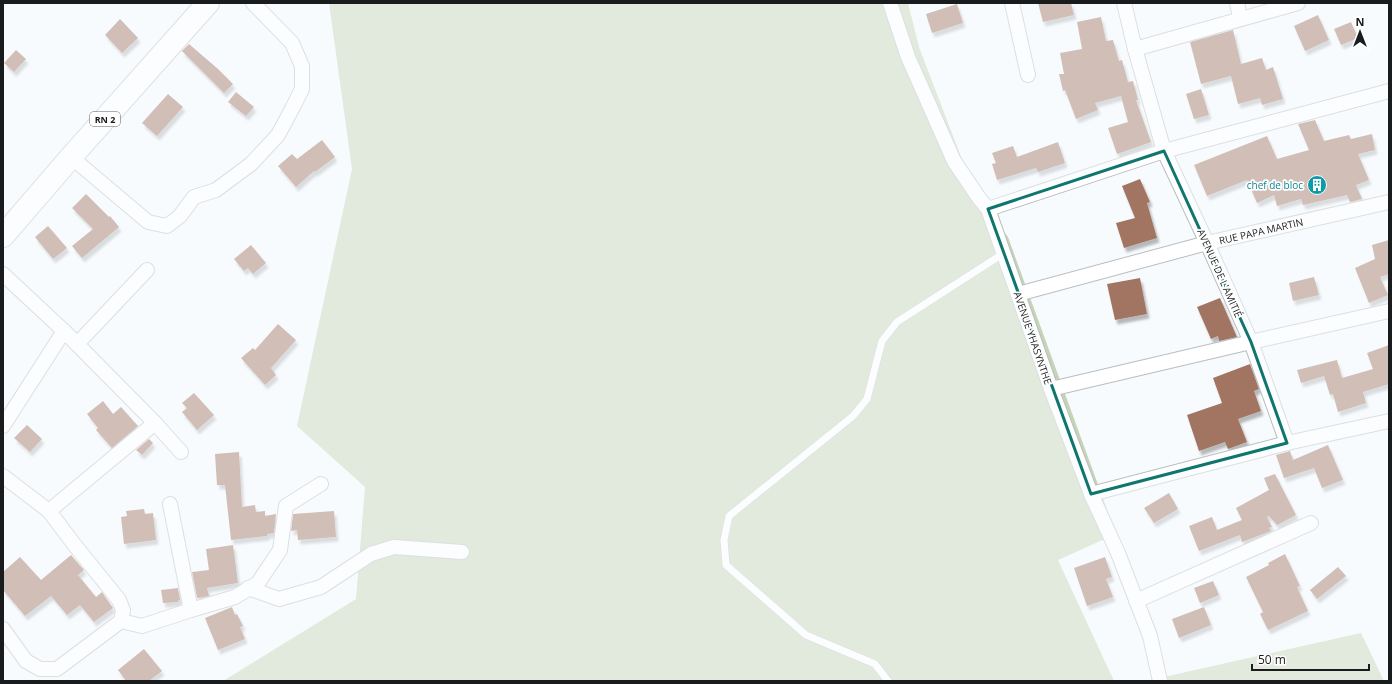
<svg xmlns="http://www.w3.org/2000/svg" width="1392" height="684" font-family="'Open Sans',sans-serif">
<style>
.green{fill:#c6d4b6}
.building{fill:#a27562;filter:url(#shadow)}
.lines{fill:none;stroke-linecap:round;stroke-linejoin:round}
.service-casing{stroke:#b9bec2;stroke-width:8}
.minor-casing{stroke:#b9bec2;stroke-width:16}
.trunk-casing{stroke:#b9bec2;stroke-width:24}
.service{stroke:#fff;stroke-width:7}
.minor{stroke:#fff;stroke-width:14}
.trunk{stroke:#fff;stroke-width:22}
.marked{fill:none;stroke:#0f766e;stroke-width:3;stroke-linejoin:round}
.labels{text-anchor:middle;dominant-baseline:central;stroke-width:3.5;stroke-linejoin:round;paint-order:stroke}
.shield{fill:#fff;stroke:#5e5f60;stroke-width:1}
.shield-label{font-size:9px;font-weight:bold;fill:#191b1c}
.culture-label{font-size:10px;fill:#0d838f;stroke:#fff;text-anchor:end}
.street-label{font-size:10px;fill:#191b1c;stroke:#fff}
</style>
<defs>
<filter id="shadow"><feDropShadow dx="2.5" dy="4.5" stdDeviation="1" flood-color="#0004"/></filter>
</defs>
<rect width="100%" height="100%" fill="#f8fbfe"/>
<g class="green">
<path d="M329,3H908L919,47L976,196L1008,237L1116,534L1058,560L1114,681H223L356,599L365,487L297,426L352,169Z"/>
<path d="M1361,633L1384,681H1146Z"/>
</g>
<g class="building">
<path d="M1038,3H1071L1074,15L1043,22Z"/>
<path d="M957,4L963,23L932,33L926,14Z"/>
<path d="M1318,15L1329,40L1305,51L1294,26Z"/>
<path d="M1101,17L1106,41L1113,40L1119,61L1122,60L1128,82L1133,81L1138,100H1136L1151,142L1117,154L1108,128L1128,122L1121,96L1095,103L1098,110L1076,119L1065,90L1063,91L1059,74H1064L1060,53L1082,49L1077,22Z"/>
<path d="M120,19L138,38L122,53L105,35Z"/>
<path d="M1351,22L1358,38L1341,45L1334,29Z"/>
<path d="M1233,30L1241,64L1262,58L1266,70L1273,67L1283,99L1262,105L1260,98L1238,104L1231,76L1201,84L1190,42Z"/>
<path d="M189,44L218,69L233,84L224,93L182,51Z"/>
<path d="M16,50L26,59L14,72L4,63Z"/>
<path d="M1201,89L1209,115L1194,119L1186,94Z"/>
<path d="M236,92L254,107L246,116L228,102Z"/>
<path d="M168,94L183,107L157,136L142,123Z"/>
<path d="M1315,120L1324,141L1349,135L1351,139L1372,134L1375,150L1358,154L1369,180L1356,185L1362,199L1350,202L1347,195L1303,205L1301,199L1277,206L1274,195L1257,203L1247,180L1207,196L1194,165L1267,136L1277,159L1309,150L1298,124Z"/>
<path d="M322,140L335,157L315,172L314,171L296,187L278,166L292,154L297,159Z"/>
<path d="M1058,142L1065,163L1038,172L1036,168L997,180L992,164L996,163L992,153L1013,146L1017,157Z"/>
<path d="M1140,179L1150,202L1147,203L1157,238L1124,248L1116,223L1135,218L1122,186Z"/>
<path d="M86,194L109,217L110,216L119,227L82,258L72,246L93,229L72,208Z"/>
<path d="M48,226L67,248L53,259L35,237Z"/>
<path d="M1389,240V274L1380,277L1388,295L1369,303L1355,268L1375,259L1372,245Z"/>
<path d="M251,245L266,263L253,274L248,268L244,271L234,259Z"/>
<path d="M1314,277L1319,295L1293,301L1289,283Z"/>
<path d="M1140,278L1147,314L1115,320L1107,284Z"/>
<path d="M1220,298L1237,337L1219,341L1218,336L1211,339L1197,307Z"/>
<path d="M278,324L296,340L271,368L276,375L265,385L241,358L253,348L255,350Z"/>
<path d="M1389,345V384L1363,392L1366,403L1338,412L1333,394L1330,395L1324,376L1301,383L1297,370L1337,360L1342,378L1373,369L1367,353Z"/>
<path d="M1250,364L1259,389L1254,391L1261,411L1238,419L1247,442L1228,449L1225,442L1199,451L1187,415L1222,403L1213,378Z"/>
<path d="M194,393L214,415L197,430L182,412L187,408L182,403Z"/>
<path d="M103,401L113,414L121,407L138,426L112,448L96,430L98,428L87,414Z"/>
<path d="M27,425L42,439L30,452L14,438Z"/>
<path d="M149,439L153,443L142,455L136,450Z"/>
<path d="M1328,445L1343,480L1322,488L1314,468L1284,478L1276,455L1290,451L1293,460Z"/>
<path d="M239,452L242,507L255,505L256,512L265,511V516L276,514L274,533L267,534V536L231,540L225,485H217L215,454Z"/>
<path d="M1275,474L1296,515L1277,525L1269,516L1267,517L1272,527L1269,528L1271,531L1242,542L1240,535L1199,551L1189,526L1212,517L1217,530L1242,520L1236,508L1269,490L1264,478Z"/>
<path d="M1169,493L1178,509L1154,523L1144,508Z"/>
<path d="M144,509L145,514L153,513L156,540L124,544L121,517L127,516L126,511Z"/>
<path d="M334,511L336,537L298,540L297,530L291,531L293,514Z"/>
<path d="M233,545L238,583L207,588L209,596L197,598L192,572L209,570L206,549Z"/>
<path d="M1285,554L1300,586L1297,587L1308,611L1268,630L1260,614L1263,612L1246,577L1269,565L1268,563Z"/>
<path d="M71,555L84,570L78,575L96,597L102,592L113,608L94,622L80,605L67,615L51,596L25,616L3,590V572L20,557L41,580Z"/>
<path d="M1105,557L1112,577L1106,579L1113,597L1087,606L1074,568Z"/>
<path d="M1338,567L1346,576L1317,599L1310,590Z"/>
<path d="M1213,581L1219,595L1200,603L1194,588Z"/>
<path d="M178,588L180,600H178V602L163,603L161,590Z"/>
<path d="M232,607L235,615L237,614L243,626L240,627L245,639L218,650L205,618Z"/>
<path d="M1204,607L1211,625L1179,638L1172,619Z"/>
<path d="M144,649L162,671L149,681H126L118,670Z"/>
</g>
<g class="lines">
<defs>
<path id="service" d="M888,681L875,664L806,635L726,565L724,540L729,516L853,416L867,399L882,341L897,322L1004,253"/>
<g id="minor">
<path d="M890,3L908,57L954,161L979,198L988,209L1051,389L1091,494L1118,553L1150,636L1160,681"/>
<path d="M1012,3L1028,75"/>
<path d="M1124,3L1135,49L1164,151L1207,243L1251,342L1287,443L1389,421"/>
<path d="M1237,3L1240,18"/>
<path d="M1135,49L1298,3"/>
<path d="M71,157L148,222L167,226L180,216L194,197L216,190L251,164L278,135L293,107L302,89V66L292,43L253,3"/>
<path d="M988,209L1164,151L1389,91"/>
<path d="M3,274L64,331L155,423"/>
<path d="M1018,294L1207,243L1389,202"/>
<path d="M77,344L147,270"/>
<path d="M1051,389L1251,342L1389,311"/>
<path d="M3,426L64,331"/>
<path d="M3,476L49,511L155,423L181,452"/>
<path d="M1091,494L1287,443"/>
<path d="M170,504L191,610"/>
<path d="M248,588L279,599L321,587L371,554L394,547L462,552"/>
<path d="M1136,601L1311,523"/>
<path d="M121,621L142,626L191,610L235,597L258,583L280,550L286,506L321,484"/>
<path d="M3,629L26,661L40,669H57L121,621L123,610L119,600L73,543L49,511"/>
</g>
<path id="trunk" d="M3,236L71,157L208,3"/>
</defs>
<use href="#service" class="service-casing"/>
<use href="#minor" class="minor-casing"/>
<use href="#trunk" class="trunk-casing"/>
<use href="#service" class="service"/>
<use href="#minor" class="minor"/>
<use href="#trunk" class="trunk"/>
</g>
<path d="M0 0H1392V684H0ZM1164,151L1251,342L1287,443L1091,494L988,209Z" fill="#f8fbfe" fill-opacity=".55" fill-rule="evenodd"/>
<path class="marked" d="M1164,151L1251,342L1287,443L1091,494L988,209Z"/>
<defs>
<symbol id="building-disc" viewBox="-11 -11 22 22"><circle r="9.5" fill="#0f9aa8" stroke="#fff"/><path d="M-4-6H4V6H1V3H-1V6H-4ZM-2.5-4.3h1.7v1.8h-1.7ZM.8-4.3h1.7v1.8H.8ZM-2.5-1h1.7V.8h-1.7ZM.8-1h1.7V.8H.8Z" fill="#fff"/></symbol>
</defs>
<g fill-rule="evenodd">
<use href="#building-disc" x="1306" y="174" width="22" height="22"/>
</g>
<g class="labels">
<rect class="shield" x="90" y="112" width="30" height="14" rx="3"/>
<g class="shield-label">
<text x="105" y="119">RN 2</text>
</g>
<g class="culture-label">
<text x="1303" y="185">chef de bloc</text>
</g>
<g class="street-label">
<text transform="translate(1261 231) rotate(-13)">RUE PAPA MARTIN</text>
<text transform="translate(1220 273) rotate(66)">AVENUE DE L'AMITIÉ</text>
<text transform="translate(1033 338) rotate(71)">AVENUE YHASYNTHE</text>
</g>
</g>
<rect width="1392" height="684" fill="none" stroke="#191b1c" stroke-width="8"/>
<g transform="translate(1360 32)" stroke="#ffffff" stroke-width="3" paint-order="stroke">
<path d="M0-3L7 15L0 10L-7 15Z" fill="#191b1c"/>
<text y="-6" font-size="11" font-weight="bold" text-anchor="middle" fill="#191b1c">N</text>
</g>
<path d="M1252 664v6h117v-6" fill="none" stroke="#191b1c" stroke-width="2"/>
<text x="1258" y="664" font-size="12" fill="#191b1c" stroke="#ffffff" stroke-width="3" paint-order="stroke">50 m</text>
</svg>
